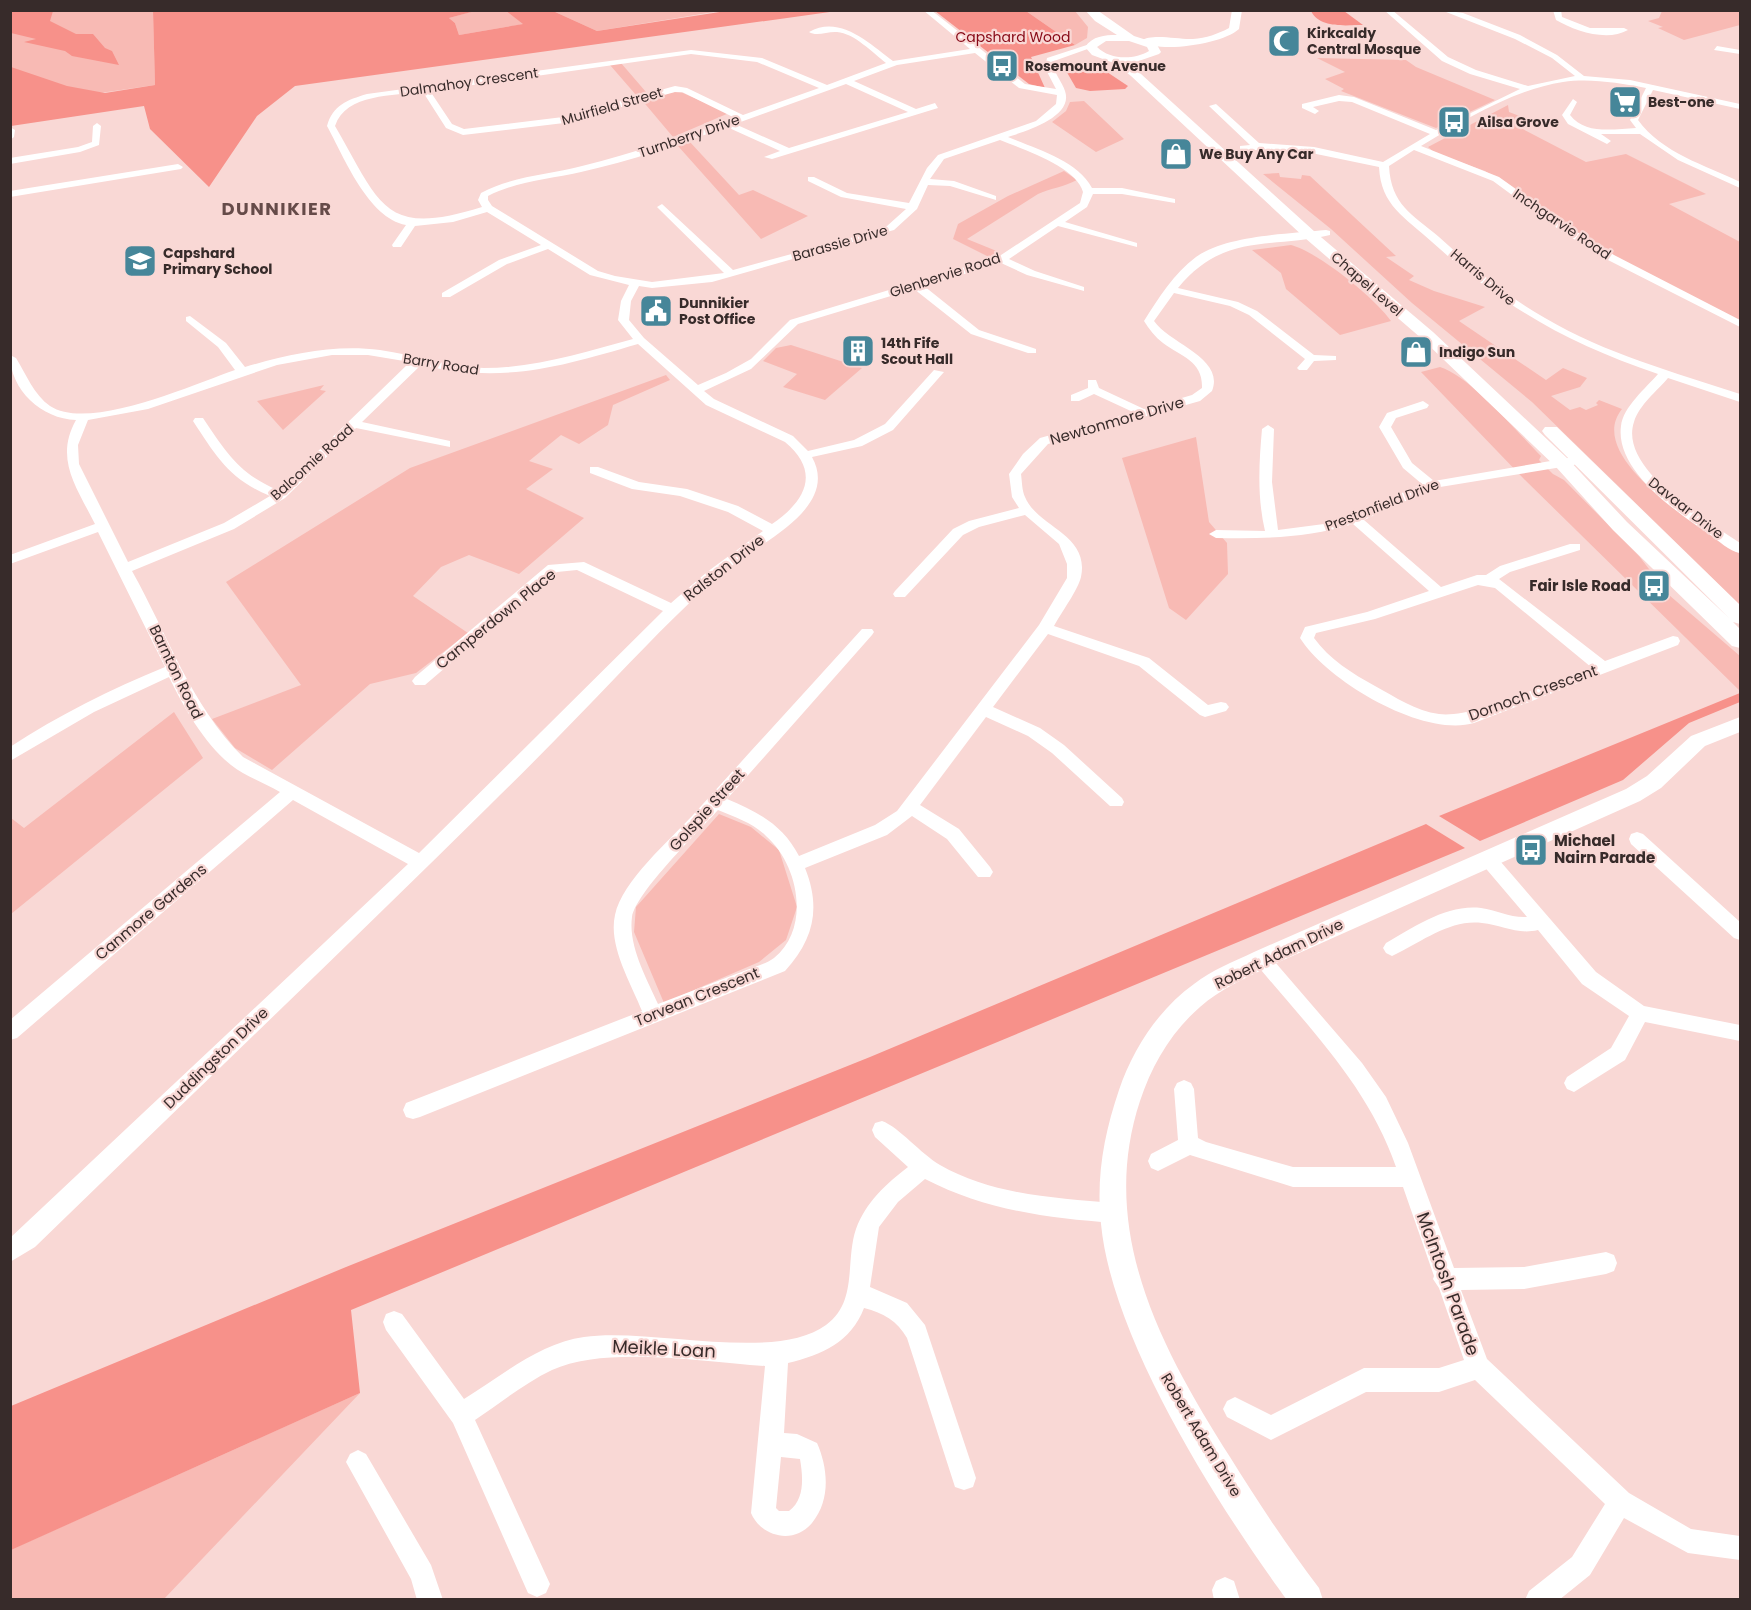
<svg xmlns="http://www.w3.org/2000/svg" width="1751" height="1610" viewBox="0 0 1751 1610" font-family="Poppins,sans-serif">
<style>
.green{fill:#f8bab4}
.forest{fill:#f7918a}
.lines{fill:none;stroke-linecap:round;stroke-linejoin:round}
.minor{fill:#fff;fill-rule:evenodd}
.tertiary{fill:#fff;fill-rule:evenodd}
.secondary{fill:#fff;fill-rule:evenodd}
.labels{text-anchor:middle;stroke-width:4.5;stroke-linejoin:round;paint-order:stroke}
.far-poi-label{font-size:14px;font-weight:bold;fill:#372b2a;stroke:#f9d8d5;text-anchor:start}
.far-park-label{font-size:14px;fill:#870917;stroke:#f9d8d5}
.far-street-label{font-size:14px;fill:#372b2a;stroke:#f9d8d5}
.street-label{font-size:15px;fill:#372b2a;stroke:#f9d8d5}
.poi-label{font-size:15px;font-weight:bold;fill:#372b2a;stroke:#f9d8d5;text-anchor:end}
.far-district-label{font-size:18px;font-weight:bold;letter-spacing:1.5px;fill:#664b49;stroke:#f9d8d5}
.near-street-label{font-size:18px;fill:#372b2a;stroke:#f9d8d5}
</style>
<rect width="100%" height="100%" fill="#f9d8d5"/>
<path class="green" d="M726,10L597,31L553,11Z
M10,11H153L155,85L11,106Z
M474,11H506L524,24L459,35L455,23L449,18Z
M1026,11H1075L1088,27L1087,38L1075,45Z
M1662,11H1740V25L1684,40L1658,28L1663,27L1648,21L1659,18Z
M1317,58L1406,60L1416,67L1495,100L1436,128L1341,91L1344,89L1325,79L1345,72Z
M621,63L646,92L636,95L610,65Z
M674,92L683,93L729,113L673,137L641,99Z
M1084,101L1124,139L1096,152L1052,122L1066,111L1070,102Z
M1508,105L1509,112L1533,121L1517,126L1586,162L1626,154L1706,194L1669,204L1740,242V321L1608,253L1485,171L1435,153L1428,147Z
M689,141L739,195L753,190L808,216L761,239L678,146Z
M1064,171L1077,180C1064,187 1051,188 1038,194L967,239L999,252L989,257L953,239L958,224L1008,196Z
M1279,173L1280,177L1301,179L1302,175L1310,176L1396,256L1386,257L1414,276L1409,280L1434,291L1485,307L1459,321L1546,380L1563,368L1587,378L1580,387L1551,396L1570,410L1580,407L1586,410L1598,405L1596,403L1599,400L1622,409C1582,459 1707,530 1740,554V605L1532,402L1412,303L1331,229L1263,174Z
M1291,245C1318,252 1375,298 1391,321L1340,335L1286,289L1281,273L1252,250Z
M791,345L862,368L825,400L783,387L797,374L763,361L776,348Z
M1440,367C1470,376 1517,432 1541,456L1539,460L1553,474L1564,480L1639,556L1669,595L1740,656V691L1523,478L1421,372Z
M666,375L670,380L613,405L608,425L579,444L561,435L529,461L553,469L526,489L584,518L519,574L469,555L441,567L413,596L468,633L416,673L370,684L272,770L235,748L212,719L301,685L226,582L410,468Z
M324,385L320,390L326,391L283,430L257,401Z
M1196,437L1209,522L1227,543L1228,574L1186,620L1169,608L1122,458Z
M174,712L203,758L11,914V818L24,828Z
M719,814L751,827L779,850L797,907L786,940L759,962L664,1003L634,932L636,907Z
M360,1393L164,1599H11L10,1550Z"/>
<path class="forest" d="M10,11H53L50,21L76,34H93L105,48L112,51L119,65L72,56L65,51L24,42L36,39L11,33Z
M153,11H475L449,18L455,23L459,35L523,24L506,11H553L597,31L726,11H837L295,86L257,116L209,187L150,129L144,106L11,126V67L67,86L105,93L155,85Z
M935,11H1026L1075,45L1031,57L1045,88L1029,84Z
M1311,11H1344L1363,25C1346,25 1320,29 1311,11Z
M1088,65L1107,72L1128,86L1125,89L1090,91L1076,88L1065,69Z
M1740,693V702L1689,723L1623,780L1480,841L1439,816Z
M1426,824L1465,848L351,1310L360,1393L11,1550V1406L346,1267L870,1057Z"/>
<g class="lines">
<path class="minor" d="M923,10H931L1025,84L1056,89L1045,68L1047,58L1096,42V46L1054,61C1053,74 1062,81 1065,91C1074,117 1026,131 1008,137C1036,149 1077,160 1092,188H1122L1175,199V203L1122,194H1093L1087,207L1065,222L1137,243V247L1058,226L1009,259L1035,271L1084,287V291L1027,275L1001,263L924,286L979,330L1036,349V353H1028L971,334L914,289L798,324L751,369L704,391L714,399L793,436L808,451L854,440L885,424L934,370L944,372L893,430L862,446L812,457C839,506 766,540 734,564C691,598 654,638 616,677C574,721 532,764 489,806C339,954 186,1100 35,1247L10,1262V1238L408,864L293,800L17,1038L10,1040V1020L280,792C264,783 245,776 231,765C204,743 184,708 169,677L94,712L10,761V747C59,715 111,689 165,667L98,532L10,564V555L95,524C77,488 54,459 76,420C42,419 10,390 10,355L16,358C26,374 34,395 50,406C89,432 194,384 235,370L218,347L186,321V317L190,316L226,343L245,367C289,354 334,344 380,350C415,355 449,367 484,368C536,368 584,352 633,339L618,320L621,301L629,285L590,275L548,249L507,264L450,297H442V293L499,260L541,245L487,212L453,222L415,226L401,247H393L392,245L406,225C368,218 344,157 327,126C333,105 347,100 367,94L691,50L762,58L827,85L886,63C873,53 854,33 837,32C828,31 817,37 809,32C840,14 870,44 893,61L970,49ZM975,53L1019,88L1057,95L1056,104L1036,121L938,155L927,168L909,203L847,193L814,177H808V181L841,197L906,209L887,226L872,232L733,270L662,204L657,207L659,209L724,273L652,282L615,276L598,271L492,206L488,200V196C517,181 550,179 581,172C631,161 679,144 727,127L780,151L764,157L772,159L938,108L935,103L916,109L854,81L897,65ZM691,54L757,62L819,88L743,115L687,88L675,86L563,117L464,129L452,124L430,91ZM846,84L908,112L789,148L735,124ZM423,92L446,128L463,135L564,123L675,92H682L735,118C685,136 634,153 582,166C548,175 512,176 481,193L478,200L482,207C383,238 381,205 335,126C346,93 394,96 423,92ZM1000,140C1022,149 1077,167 1083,192L1080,203L998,257L790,320L751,359L726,373L698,385L644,338L629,320L631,301L639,286L652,288L712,282L894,230L917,209L928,185L950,186L996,200V196L954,181L930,179L944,159ZM638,344L706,405L785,442C821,472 806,501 772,524L738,506L687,489L639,482L598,467H590V473L632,489L680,496L728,512L763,531L707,572L671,603L584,562L548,565L415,677L412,681L415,685H425L557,572L577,570L663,611L419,853L243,757C190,704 168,635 132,571L234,529L285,498L356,428L450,447V441L362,422L421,365C504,384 559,367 638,344ZM332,355H368L410,362L278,490C239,474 226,452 203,418H195L193,421C216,456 229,479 270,496L224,523L128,562L79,464L78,445L88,420L148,409L277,365Z
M1384,10H1392L1448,57L1476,70L1528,86L1575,76L1552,58L1515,39L1441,10L1463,13L1520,35L1557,55L1584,76L1630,80L1740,104V109L1653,90L1638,120C1662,153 1705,165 1740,182V188L1678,160L1640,134H1601L1611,141L1607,144L1568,124L1562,115L1573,99L1577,102L1570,115C1585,135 1614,129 1636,128L1630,120L1646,88C1619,83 1590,78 1563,82C1512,90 1463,121 1421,146L1499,177L1569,227L1614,255L1740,320V327L1606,259L1561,231L1493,181L1414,150L1389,166C1391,205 1412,214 1439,237C1472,267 1506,296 1545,318C1606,354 1674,372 1740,394V402L1668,378C1657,391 1639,405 1634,422C1618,469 1708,521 1740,543V553C1729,551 1719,541 1709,534C1677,512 1615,471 1621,426C1623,407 1646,388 1658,374C1566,343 1504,307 1432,242C1405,217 1381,206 1379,167L1297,150H1240V146L1250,145L1209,106L1216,104L1259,143L1314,147L1383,162L1430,134L1352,102L1339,101L1313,107L1319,111L1315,114L1302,108V104L1339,95L1354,97L1436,130L1520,89L1470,74L1442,61Z
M1553,10H1561L1562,17L1590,28H1624L1628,30C1607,42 1575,31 1556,20Z
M1717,46L1740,50V54L1714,50Z
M97,123L101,126L99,145L80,152L10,164V158L78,147L92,142L93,126Z
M10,127L15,130L14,137L10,140Z
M178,164L183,167L181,169L10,197V191Z
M1326,230L1330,231V235C1268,249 1223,233 1178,288L1238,302L1257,311L1314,355L1336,356V360L1314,361L1307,370H1299L1297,368L1305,359L1249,315L1230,306L1174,293L1154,321C1170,344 1225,358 1212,391L1200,401L1048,444L1021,474C1022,481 1022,491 1025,497C1037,527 1090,534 1081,577C1078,590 1061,613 1054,626L1149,658L1208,705L1221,702L1226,703L1229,707L1226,711L1205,717L1200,715L1139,666L1048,634L993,707L1040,728L1064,745L1122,798L1124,802L1122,806H1110L1052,753L1028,736L986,717L920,805L959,829L990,867L993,872L990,877H978L947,839L912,816L887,835L805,868C821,908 814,939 785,971L420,1117L413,1119L406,1117L403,1110L406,1103L642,1011C631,983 608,946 615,915C622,881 670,840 693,815C749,753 806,691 862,629H872L874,632L872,635L727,799C758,812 783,825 799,856L875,825L897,811L1039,625L1067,578V564L1059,544L1025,515L979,527L963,535L905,597H895L893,594L895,591L953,529L969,521L1019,508L1012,497L1009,474L1023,454L1040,438L1133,412L1094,394L1079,401H1071V395L1088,388V380H1096L1099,388L1144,409L1192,395L1202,388C1203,361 1182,357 1163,343C1155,337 1149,329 1144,321C1158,299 1174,273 1196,257C1227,235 1288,234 1326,230ZM718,810C735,817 753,823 766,836C799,865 811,928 774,958C766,964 753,967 744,971C715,982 687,993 658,1004C647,979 628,946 632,917C636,892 699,831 718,810Z
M1423,401L1429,405L1427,408L1396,418L1391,427L1412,463L1434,481L1574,457L1580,461L1574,465L1434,488L1364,520L1441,587L1477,575H1486L1500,566L1570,544H1580V550L1510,572L1499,579L1605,661L1673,636L1678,637L1680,641L1678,645L1474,723C1423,738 1327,681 1300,638L1305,627L1367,612L1429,591L1353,524C1307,538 1263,539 1216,538L1209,534L1216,530L1265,531C1257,497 1259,463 1262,429L1268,425L1274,429L1272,482L1278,530L1324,524L1350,516L1422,484L1403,468L1379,427L1387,413ZM1478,585L1495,588L1591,667C1555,680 1474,719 1439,714C1416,711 1395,697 1375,686C1353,674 1329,659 1314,638L1316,633L1375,619Z
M1637,832L1643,834L1740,922V940L1734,938L1631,844L1629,839L1631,834Z
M1488,852L1494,854L1596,972L1644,1006L1740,1025V1041L1645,1022L1625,1060L1574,1092L1567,1089L1564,1083L1567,1077L1611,1048L1629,1016L1582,984L1538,930C1517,935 1502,925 1482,923C1452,919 1424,940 1398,953L1392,956L1386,953L1383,948L1386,943C1414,927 1447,904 1481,908C1497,910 1510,918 1527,917L1482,864L1479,859L1482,854Z
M1262,951L1268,954L1362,1063L1386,1097L1408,1143L1454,1268L1524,1267L1606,1252L1614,1255L1617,1263L1614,1271L1606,1274L1524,1289L1461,1290L1487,1359L1629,1493L1691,1529L1740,1536V1560L1688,1553L1624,1518L1590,1575L1559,1600H1525L1529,1591L1572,1557L1605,1504L1475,1380L1439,1392H1366L1271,1440L1227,1417L1223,1409L1227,1401L1235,1397L1271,1415L1364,1368H1439L1464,1360L1439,1288L1433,1279L1434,1276L1403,1187H1293L1190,1155L1158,1171L1151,1168L1148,1161L1151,1154L1178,1140L1174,1089L1177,1083L1184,1080L1191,1083L1194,1089L1198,1138L1206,1142L1293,1167H1396C1368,1086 1310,1029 1256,964L1253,959L1256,954Z
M882,1121C899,1127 921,1154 940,1165C992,1195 1056,1198 1114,1203L1121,1206L1125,1213L1121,1220L1114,1223C1047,1218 985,1210 925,1179L898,1202L879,1227L870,1287L907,1303L925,1325L976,1478L973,1487L964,1490L955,1487L907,1338C897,1321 884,1313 864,1308C851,1342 822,1355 788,1363L784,1433L797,1434L817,1443C828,1468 831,1500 812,1523C794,1545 761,1537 751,1513L765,1366C705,1362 605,1345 552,1370C525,1383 500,1403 475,1420L550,1584L546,1593L537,1597L528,1593L453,1423L386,1330L383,1322L386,1314L394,1311L402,1314L464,1399C501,1376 540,1343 584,1337C650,1327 774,1363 826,1325C858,1302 845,1261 856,1229C866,1202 886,1184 908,1167L875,1137L872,1130L875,1123ZM781,1457L800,1459C803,1477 805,1499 789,1511H779L776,1508Z
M358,1450L366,1454L431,1565L443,1600H417L411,1579L346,1462L350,1454Z
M1225,1577L1234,1581L1240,1600H1214L1212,1590L1216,1581Z"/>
<path class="tertiary" d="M1232,10H1242L1239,29C1223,44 1159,54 1141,41C1152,33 1179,40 1193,39C1206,38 1218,34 1229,28Z
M1740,717V732L1705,746L1661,788L1640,801L1270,966C1246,978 1220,989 1200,1007C1171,1032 1152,1065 1140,1101C1097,1231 1162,1350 1230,1457C1258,1502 1287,1546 1319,1588L1323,1600H1287C1218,1506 1112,1340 1101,1224C1096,1177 1104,1134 1119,1090C1133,1049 1158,1010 1194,984C1212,970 1233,962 1254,952L1626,789L1647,776L1691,736Z"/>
<path class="secondary" d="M1085,10H1097L1134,36L1156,43L1161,52L1159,54L1130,64L1315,232L1433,332L1568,459L1627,522L1730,619L1545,435L1542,431L1545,427H1557L1740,605V624L1733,622L1740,629V648L1732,646L1613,530L1556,467L1421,338L1305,238L1131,76L1114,63L1092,55L1085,47C1093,36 1104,35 1117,35L1095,21ZM1106,41H1129L1147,47L1149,51C1134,60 1110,60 1097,47Z"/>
</g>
<defs>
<g id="mosque-square" transform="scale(1.725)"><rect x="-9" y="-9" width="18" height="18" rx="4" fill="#468699" stroke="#f9d8d5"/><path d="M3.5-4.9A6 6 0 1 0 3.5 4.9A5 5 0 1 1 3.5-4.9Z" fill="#fff"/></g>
<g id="bus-square" transform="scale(1.725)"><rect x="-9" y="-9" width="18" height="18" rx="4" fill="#468699" stroke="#f9d8d5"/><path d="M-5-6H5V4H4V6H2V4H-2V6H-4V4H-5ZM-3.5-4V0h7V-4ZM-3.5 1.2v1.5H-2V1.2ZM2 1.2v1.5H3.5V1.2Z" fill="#fff"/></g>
<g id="supermarket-square" transform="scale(1.725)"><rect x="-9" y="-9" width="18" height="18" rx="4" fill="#468699" stroke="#f9d8d5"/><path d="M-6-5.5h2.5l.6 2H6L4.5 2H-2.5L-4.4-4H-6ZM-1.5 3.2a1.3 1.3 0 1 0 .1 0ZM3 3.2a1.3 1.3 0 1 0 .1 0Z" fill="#fff"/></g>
<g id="shop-square" transform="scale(1.725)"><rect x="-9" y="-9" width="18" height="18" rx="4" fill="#468699" stroke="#f9d8d5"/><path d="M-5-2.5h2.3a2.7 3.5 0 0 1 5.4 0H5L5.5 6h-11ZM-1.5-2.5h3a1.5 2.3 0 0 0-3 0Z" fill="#fff"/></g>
<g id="school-square" transform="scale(1.725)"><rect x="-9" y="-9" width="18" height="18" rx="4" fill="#468699" stroke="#f9d8d5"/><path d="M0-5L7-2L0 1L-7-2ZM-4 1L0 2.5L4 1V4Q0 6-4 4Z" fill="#fff"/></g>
<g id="civic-square" transform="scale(1.725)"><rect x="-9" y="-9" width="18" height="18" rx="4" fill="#468699" stroke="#f9d8d5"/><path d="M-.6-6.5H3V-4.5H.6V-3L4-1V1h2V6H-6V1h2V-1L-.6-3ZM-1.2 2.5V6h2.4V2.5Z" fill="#fff"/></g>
<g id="building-square" transform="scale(1.725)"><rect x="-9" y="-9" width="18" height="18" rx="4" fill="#468699" stroke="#f9d8d5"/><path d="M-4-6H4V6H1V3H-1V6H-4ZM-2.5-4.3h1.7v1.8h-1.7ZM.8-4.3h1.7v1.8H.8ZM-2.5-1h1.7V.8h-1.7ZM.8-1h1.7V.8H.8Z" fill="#fff"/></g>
</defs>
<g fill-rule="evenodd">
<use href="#mosque-square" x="1284" y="41"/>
<use href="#bus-square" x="1002" y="66"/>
<use href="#supermarket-square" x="1625" y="102"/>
<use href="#bus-square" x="1454" y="122"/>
<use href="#shop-square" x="1176" y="154"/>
<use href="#school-square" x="140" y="261"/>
<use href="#civic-square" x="656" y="311"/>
<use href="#building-square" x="858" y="351"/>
<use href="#shop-square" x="1416" y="352"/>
<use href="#bus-square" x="1654" y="586"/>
<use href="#bus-square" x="1531" y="850"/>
</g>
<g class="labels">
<g class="far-poi-label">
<text x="1307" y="38">Kirkcaldy<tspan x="1307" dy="16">Central Mosque</tspan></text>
<text x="1025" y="71">Rosemount Avenue</text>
<text x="1648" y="107">Best-one</text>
<text x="1477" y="127">Ailsa Grove</text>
<text x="1199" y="159">We Buy Any Car</text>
<text x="163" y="258">Capshard<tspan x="163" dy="16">Primary School</tspan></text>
<text x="679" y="308">Dunnikier<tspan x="679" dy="16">Post Office</tspan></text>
<text x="881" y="348">14th Fife<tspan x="881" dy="16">Scout Hall</tspan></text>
<text x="1439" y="357">Indigo Sun</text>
</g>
<g class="far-park-label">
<text x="1013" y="42">Capshard Wood</text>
</g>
<g class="far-street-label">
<text transform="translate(469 82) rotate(-8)" y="5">Dalmahoy Crescent</text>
<text transform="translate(612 106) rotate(-16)" y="5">Muirfield Street</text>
<text transform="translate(689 136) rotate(-19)" y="5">Turnberry Drive</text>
<text transform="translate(1562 224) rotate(34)" y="5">Inchgarvie Road</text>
<text transform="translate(840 243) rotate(-16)" y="5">Barassie Drive</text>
<text transform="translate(945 275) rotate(-18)" y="5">Glenbervie Road</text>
<text transform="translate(1483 277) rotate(40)" y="5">Harris Drive</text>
<text transform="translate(1367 284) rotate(41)" y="5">Chapel Level</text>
<text transform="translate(441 364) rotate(9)" y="5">Barry Road</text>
<text transform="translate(312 462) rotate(-42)" y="5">Balcomie Road</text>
<text transform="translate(1382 505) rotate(-21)" y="5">Prestonfield Drive</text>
<text transform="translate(1686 508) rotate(38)" y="5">Davaar Drive</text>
</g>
<g class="street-label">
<text transform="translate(1117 421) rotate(-16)" y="5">Newtonmore Drive</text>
<text transform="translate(724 568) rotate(-38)" y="5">Ralston Drive</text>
<text transform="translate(496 619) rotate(-39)" y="5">Camperdown Place</text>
<text transform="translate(176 672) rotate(64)" y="5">Barnton Road</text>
<text transform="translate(1533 693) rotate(-20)" y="5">Dornoch Crescent</text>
<text transform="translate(707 810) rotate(-48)" y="5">Golspie Street</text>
<text transform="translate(151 912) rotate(-40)" y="5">Canmore Gardens</text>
<text transform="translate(1279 954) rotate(-26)" y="5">Robert Adam Drive</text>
<text transform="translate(697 997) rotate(-22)" y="5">Torvean Crescent</text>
<text transform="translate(216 1058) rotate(-44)" y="5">Duddingston Drive</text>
<text transform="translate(1201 1435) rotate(59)" y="5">Robert Adam Drive</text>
</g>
<g class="poi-label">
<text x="1631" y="591">Fair Isle Road</text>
<text x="1554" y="846" text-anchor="start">Michael<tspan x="1554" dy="17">Nairn Parade</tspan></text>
</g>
<g class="far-district-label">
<text x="277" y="215">DUNNIKIER</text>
</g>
<g class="near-street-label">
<text transform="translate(1448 1284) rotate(70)" y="6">McIntosh Parade</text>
<text transform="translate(664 1349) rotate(3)" y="6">Meikle Loan</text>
</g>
</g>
<rect width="1751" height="1610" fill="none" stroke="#372b2a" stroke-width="24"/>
</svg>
